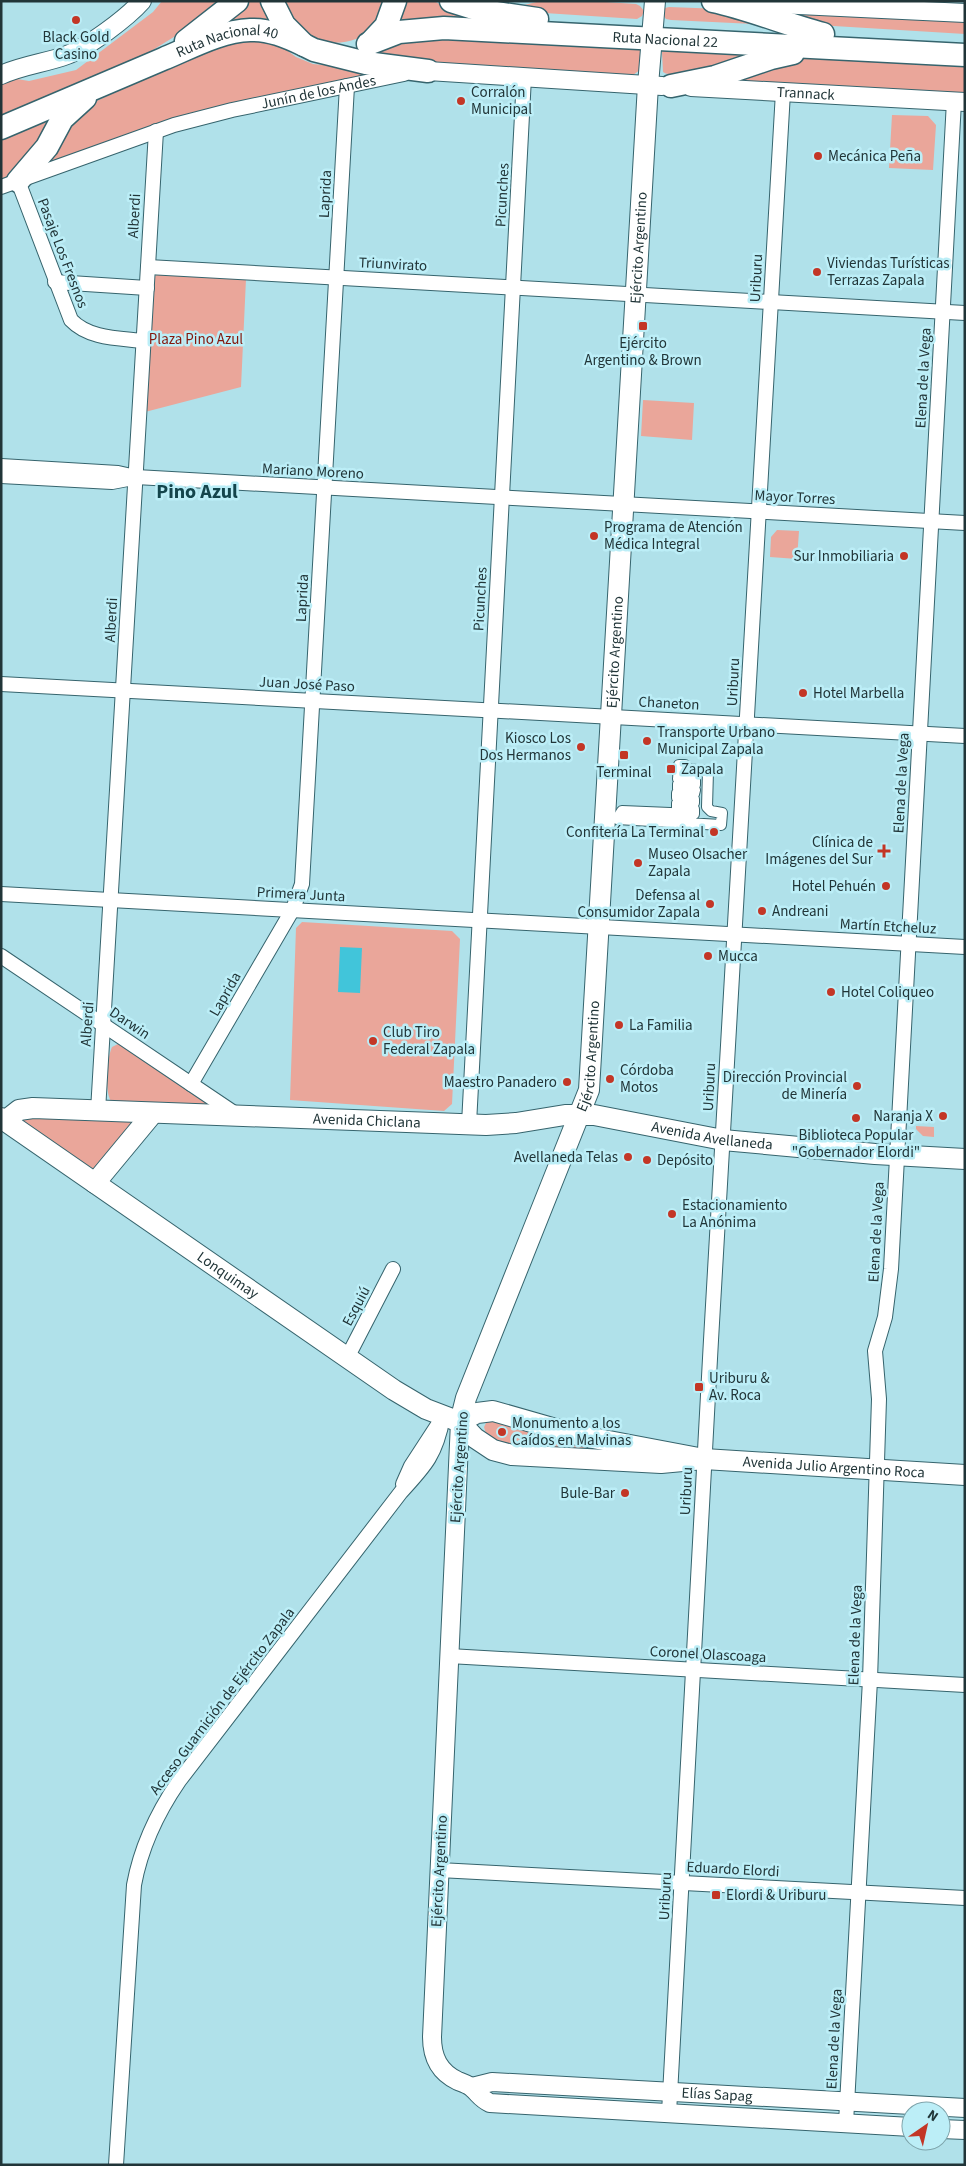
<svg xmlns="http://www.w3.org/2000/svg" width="966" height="2166" viewBox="0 0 966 2166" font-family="'Source Sans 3',sans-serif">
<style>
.green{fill:#eaa69a}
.water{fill:#41c5da}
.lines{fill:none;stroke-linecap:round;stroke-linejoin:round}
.pedestrian-casing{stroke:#36646d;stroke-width:12}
.minor-casing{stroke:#36646d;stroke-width:16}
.tertiary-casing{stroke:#36646d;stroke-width:20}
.secondary-casing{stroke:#36646d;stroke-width:22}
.primary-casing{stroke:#36646d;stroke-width:25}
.pedestrian{stroke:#fff;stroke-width:10}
.minor{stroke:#fff;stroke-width:14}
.tertiary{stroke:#fff;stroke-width:18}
.secondary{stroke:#fff;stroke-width:20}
.primary{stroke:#fff;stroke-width:22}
.poi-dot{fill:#c33626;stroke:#bceef7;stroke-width:2}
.labels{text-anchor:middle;stroke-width:5;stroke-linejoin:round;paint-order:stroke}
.poi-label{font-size:15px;fill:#213538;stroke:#bceef7;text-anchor:start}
.street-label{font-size:15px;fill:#213538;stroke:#bceef7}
.park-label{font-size:15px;fill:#83160b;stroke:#bceef7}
.district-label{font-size:20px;font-weight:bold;fill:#14454c;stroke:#bceef7}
</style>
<rect width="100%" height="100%" fill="#b0e1ea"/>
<path class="green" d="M162,1H227L211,14L127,66L1,117V82L11,78L29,81L76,70L153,12Z
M245,1H264L274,25L231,27L226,19Z
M281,1H386C383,9 380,19 374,26C357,47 320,48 300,31C292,25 286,10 281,1Z
M403,1H434L445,7L487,22L399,24Z
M541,1H591L636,4L640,6L644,11L642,16L637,19L529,12L507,9Z
M669,7L722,9L776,25L671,20L666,19L663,15L665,8Z
M761,9L965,20V34L801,24Z
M418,36L640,48V70L633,75L421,65L368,56Z
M249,37L281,46L296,57L313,64L383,71L202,110L125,135L35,170L86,106L204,50Z
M664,49L767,53C748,58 678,83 663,72L662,52Z
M801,57L965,65V95L723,81Z
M892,115L928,116L936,125L933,170L889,168Z
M56,118L16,175L1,180V140Z
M157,274L246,279L241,387L145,412L154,278Z
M643,400L694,403L692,440L641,436Z
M777,530L799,531L797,559L770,557L771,537Z
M302,922L452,931L460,939L452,1104L444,1111L290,1100L296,928Z
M118,1044H122L207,1100L210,1105L112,1102C104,1095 107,1057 112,1047Z
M25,1117L136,1120L95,1169L92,1170L23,1122Z
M916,1126L934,1127V1137L923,1136L916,1129Z
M489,1417L649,1452L515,1450L487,1437L484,1427Z"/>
<path class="water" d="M340,947L362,948L360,993L338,992Z"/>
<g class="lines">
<g class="pedestrian-casing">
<path id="pedestrian" d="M679,765H685V769L708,771L707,807L711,811L722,813L721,825L617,819L622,811L694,814V809L677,808V803H694V799L677,798V793L694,794L695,790L678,789V784L695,785V780L678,779Z"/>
</g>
<g class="minor-casing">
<g id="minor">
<path d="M18,181L71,320C89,339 119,338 144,341"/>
<path id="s1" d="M1,187L174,125L232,110L404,74"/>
<path d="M148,267L965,313"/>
<path d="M55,282L147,288"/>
<path d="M1,466L118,473L136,477L965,523"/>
<path d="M1,476L112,482L133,478"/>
<path d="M1,684L965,736"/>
<path d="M1,894L965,947"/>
<path d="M1,956L237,1115"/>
<path d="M191,1084L293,909L302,884L347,86"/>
<path d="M98,1111L156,131"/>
<path d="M469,1124L524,77"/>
<path d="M347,1358L393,1269"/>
<path d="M403,1484L411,1466L439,1423"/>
<path d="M449,1656L965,1685"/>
<path d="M439,1870L965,1898"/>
<path d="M669,2113L711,1340L783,92"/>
<path d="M846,2123L870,1680L879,1399L875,1351L885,1317L891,1269L954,101"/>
<path d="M116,2165L134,1885C141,1847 157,1813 179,1781L401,1492C426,1465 436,1454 443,1417"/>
</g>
</g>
<g class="tertiary-casing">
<g id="tertiary">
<path d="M738,2L965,13"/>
<path d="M428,71L662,86"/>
<path d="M1,75C23,65 46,63 67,55C88,47 127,18 142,1"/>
<path id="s2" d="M691,87L965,102"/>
<path d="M460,1422L432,2037C432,2057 439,2072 458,2081C463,2083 469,2085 472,2088C479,2094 481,2099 490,2103L911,2127"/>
<path id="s3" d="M472,2087L492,2082L965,2108"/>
<path d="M941,2129L965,2130"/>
</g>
</g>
<g class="secondary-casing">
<g id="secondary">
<path id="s4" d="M1,1118L394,1390L426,1409L460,1422L475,1438L493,1450L512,1455L661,1463L704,1459"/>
<path id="s5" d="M5,1121L19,1110L33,1108L486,1125L516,1123L565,1115H594L723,1140L875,1154L965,1159"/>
<path d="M95,1183L153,1113"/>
<path id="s6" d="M460,1422L466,1398L589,1090L648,85L655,1"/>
<path id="s7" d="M460,1422L477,1413L493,1411L577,1435L704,1459L965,1475"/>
</g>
</g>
<g class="primary-casing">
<g id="primary">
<path d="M272,1L284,25L304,45L314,50L366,63L428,71"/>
<path d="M451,1L483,11L537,19"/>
<path d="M713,1C750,9 785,24 823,34"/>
<path d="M186,41L237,1"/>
<path d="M371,42L386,26L395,1"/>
<path id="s8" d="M368,44L399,32L444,28L965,55"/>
<path d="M671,86L715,77L771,58L793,53"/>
<path id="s9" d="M1,128C55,105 109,82 163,59C190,48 220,31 250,30C269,29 287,37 304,45"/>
<path d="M18,181L47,147L62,119L85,98"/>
</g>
</g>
<use href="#pedestrian" class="pedestrian"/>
<use href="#minor" class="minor"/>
<use href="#tertiary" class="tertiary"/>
<use href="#secondary" class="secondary"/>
<use href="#primary" class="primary"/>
</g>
<g class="poi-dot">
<circle cx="76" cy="20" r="5"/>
<circle cx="461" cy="101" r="5"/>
<circle cx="818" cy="156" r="5"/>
<circle cx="817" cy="272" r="5"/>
<rect x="638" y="321" width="10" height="10" rx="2.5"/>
<circle cx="594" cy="536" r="5"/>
<circle cx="904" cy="556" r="5"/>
<circle cx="803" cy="693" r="5"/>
<circle cx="647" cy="741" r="5"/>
<circle cx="581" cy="747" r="5"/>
<rect x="619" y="750" width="10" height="10" rx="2.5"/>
<rect x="666" y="764" width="10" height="10" rx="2.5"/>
<circle cx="714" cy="832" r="5"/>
<path d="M881.5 843.5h5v5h5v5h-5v5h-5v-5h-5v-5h5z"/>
<circle cx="638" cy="863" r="5"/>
<circle cx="886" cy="886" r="5"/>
<circle cx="710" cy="904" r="5"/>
<circle cx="762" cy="911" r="5"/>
<circle cx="708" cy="956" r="5"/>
<circle cx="831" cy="992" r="5"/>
<circle cx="619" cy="1025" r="5"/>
<circle cx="373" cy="1041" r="5"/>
<circle cx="610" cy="1079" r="5"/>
<circle cx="567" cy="1082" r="5"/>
<circle cx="857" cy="1086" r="5"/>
<circle cx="943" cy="1116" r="5"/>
<circle cx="856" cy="1118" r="5"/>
<circle cx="628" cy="1157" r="5"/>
<circle cx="647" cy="1160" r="5"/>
<circle cx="672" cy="1214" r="5"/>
<rect x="694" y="1382" width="10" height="10" rx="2.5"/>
<circle cx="502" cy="1432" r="5"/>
<circle cx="625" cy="1493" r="5"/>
<rect x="711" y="1890" width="10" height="10" rx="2.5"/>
</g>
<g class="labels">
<g class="poi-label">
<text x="76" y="42" text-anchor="middle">Black Gold<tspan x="76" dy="17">Casino</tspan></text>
<text x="471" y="97">Corralón<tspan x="471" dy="17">Municipal</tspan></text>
<text x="828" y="161">Mecánica Peña</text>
<text x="827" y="268">Viviendas Turísticas<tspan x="827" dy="17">Terrazas Zapala</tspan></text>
<text x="643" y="348" text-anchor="middle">Ejército<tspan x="643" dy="17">Argentino &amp; Brown</tspan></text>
<text x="604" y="532">Programa de Atención<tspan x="604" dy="17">Médica Integral</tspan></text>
<text x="894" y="561" text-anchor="end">Sur Inmobiliaria</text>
<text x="813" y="698">Hotel Marbella</text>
<text x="657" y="737">Transporte Urbano<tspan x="657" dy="17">Municipal Zapala</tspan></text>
<text x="571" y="743" text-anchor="end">Kiosco Los<tspan x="571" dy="17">Dos Hermanos</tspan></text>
<text x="681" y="774">Zapala</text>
<text x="624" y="777" text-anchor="middle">Terminal</text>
<text x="704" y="837" text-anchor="end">Confitería La Terminal</text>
<text x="873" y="847" text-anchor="end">Clínica de<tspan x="873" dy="17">Imágenes del Sur</tspan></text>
<text x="648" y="859">Museo Olsacher<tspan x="648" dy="17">Zapala</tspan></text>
<text x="876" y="891" text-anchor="end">Hotel Pehuén</text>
<text x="700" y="900" text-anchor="end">Defensa al<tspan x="700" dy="17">Consumidor Zapala</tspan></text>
<text x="772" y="916">Andreani</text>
<text x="718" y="961">Mucca</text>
<text x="841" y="997">Hotel Coliqueo</text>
<text x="629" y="1030">La Familia</text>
<text x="383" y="1037">Club Tiro<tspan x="383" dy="17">Federal Zapala</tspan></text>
<text x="620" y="1075">Córdoba<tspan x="620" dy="17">Motos</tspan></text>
<text x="847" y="1082" text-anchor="end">Dirección Provincial<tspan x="847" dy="17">de Minería</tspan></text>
<text x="557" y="1087" text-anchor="end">Maestro Panadero</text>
<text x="933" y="1121" text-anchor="end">Naranja X</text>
<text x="856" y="1140" text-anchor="middle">Biblioteca Popular<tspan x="856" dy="17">"Gobernador Elordi"</tspan></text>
<text x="618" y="1162" text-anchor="end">Avellaneda Telas</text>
<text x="657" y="1165">Depósito</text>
<text x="682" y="1210">Estacionamiento<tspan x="682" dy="17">La Anónima</tspan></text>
<text x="709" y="1383">Uriburu &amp;<tspan x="709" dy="17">Av. Roca</tspan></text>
<text x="512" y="1428">Monumento a los<tspan x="512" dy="17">Caídos en Malvinas</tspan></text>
<text x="615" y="1498" text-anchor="end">Bule-Bar</text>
<text x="726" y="1900">Elordi &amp; Uriburu</text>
</g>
<g class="street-label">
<text dy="5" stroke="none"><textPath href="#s8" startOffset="300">Ruta Nacional 22</textPath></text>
<text dy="5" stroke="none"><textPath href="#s9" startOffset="244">Ruta Nacional 40</textPath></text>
<text dy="5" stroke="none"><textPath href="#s1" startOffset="332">Junín de los Andes</textPath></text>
<text dy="5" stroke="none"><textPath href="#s2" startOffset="115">Trannack</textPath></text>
<text transform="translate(325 194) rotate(-87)" y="5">Laprida</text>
<text transform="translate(502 195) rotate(-87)" y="5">Picunches</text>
<text transform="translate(134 216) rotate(-87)" y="5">Alberdi</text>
<text dy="5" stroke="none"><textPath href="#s6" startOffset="1200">Ejército Argentino</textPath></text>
<text transform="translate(63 253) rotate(69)" y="5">Pasaje Los Fresnos</text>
<text transform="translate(393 264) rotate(3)" y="5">Triunvirato</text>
<text transform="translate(756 278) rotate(-87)" y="5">Uriburu</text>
<text transform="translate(923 378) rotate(-87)" y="5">Elena de la Vega</text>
<text transform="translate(313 471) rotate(3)" y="5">Mariano Moreno</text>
<text transform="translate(795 497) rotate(3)" y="5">Mayor Torres</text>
<text transform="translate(302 598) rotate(-87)" y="5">Laprida</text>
<text transform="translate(480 599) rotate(-87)" y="5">Picunches</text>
<text transform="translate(111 620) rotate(-87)" y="5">Alberdi</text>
<text dy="5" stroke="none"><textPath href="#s6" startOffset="795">Ejército Argentino</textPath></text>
<text transform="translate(733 682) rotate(-87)" y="5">Uriburu</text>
<text transform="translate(307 684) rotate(3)" y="5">Juan José Paso</text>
<text transform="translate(669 703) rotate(3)" y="5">Chaneton</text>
<text transform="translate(901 783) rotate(-87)" y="5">Elena de la Vega</text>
<text transform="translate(301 894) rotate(3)" y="5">Primera Junta</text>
<text transform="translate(888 926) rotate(3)" y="5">Martín Etcheluz</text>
<text transform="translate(225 994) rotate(-60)" y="5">Laprida</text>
<text transform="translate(130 1023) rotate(34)" y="5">Darwin</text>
<text transform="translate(87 1024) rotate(-86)" y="5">Alberdi</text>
<text dy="5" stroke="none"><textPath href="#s6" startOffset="390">Ejército Argentino</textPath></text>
<text transform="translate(709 1087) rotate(-87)" y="5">Uriburu</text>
<text dy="5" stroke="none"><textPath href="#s5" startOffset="366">Avenida Chiclana</textPath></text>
<text dy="5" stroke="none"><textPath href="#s5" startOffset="714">Avenida Avellaneda</textPath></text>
<text transform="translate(876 1232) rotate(-87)" y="5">Elena de la Vega</text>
<text dy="5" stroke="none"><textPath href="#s4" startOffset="276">Lonquimay</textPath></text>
<text transform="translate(356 1306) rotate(-62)" y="5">Esquiú</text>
<text transform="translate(459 1467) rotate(-86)" y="5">Ejército Argentino</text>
<text dy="5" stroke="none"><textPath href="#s7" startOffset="382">Avenida Julio Argentino Roca</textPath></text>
<text transform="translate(686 1491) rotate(-87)" y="5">Uriburu</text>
<text transform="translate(855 1635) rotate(-88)" y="5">Elena de la Vega</text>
<text transform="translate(708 1654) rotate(3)" y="5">Coronel Olascoaga</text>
<text transform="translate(222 1701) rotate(-53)" y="5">Acceso Guarnición de Ejército Zapala</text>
<text transform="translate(733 1869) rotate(3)" y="5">Eduardo Elordi</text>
<text transform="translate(439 1871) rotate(-87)" y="5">Ejército Argentino</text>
<text transform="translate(665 1896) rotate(-87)" y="5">Uriburu</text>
<text transform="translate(834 2039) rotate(-87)" y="5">Elena de la Vega</text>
<text dy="5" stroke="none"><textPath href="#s3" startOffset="246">Elías Sapag</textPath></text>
</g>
<g class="park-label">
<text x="196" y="344">Plaza Pino Azul</text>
</g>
<g class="district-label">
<text x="197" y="498">Pino Azul</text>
</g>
</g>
<rect width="966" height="2166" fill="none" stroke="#213538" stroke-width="5"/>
<g transform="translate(926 2126) rotate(34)"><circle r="24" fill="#bceef7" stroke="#7ea4ab"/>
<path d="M0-4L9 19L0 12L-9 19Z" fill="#c33626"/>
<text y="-8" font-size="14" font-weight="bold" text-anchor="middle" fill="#213538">N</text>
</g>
</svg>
